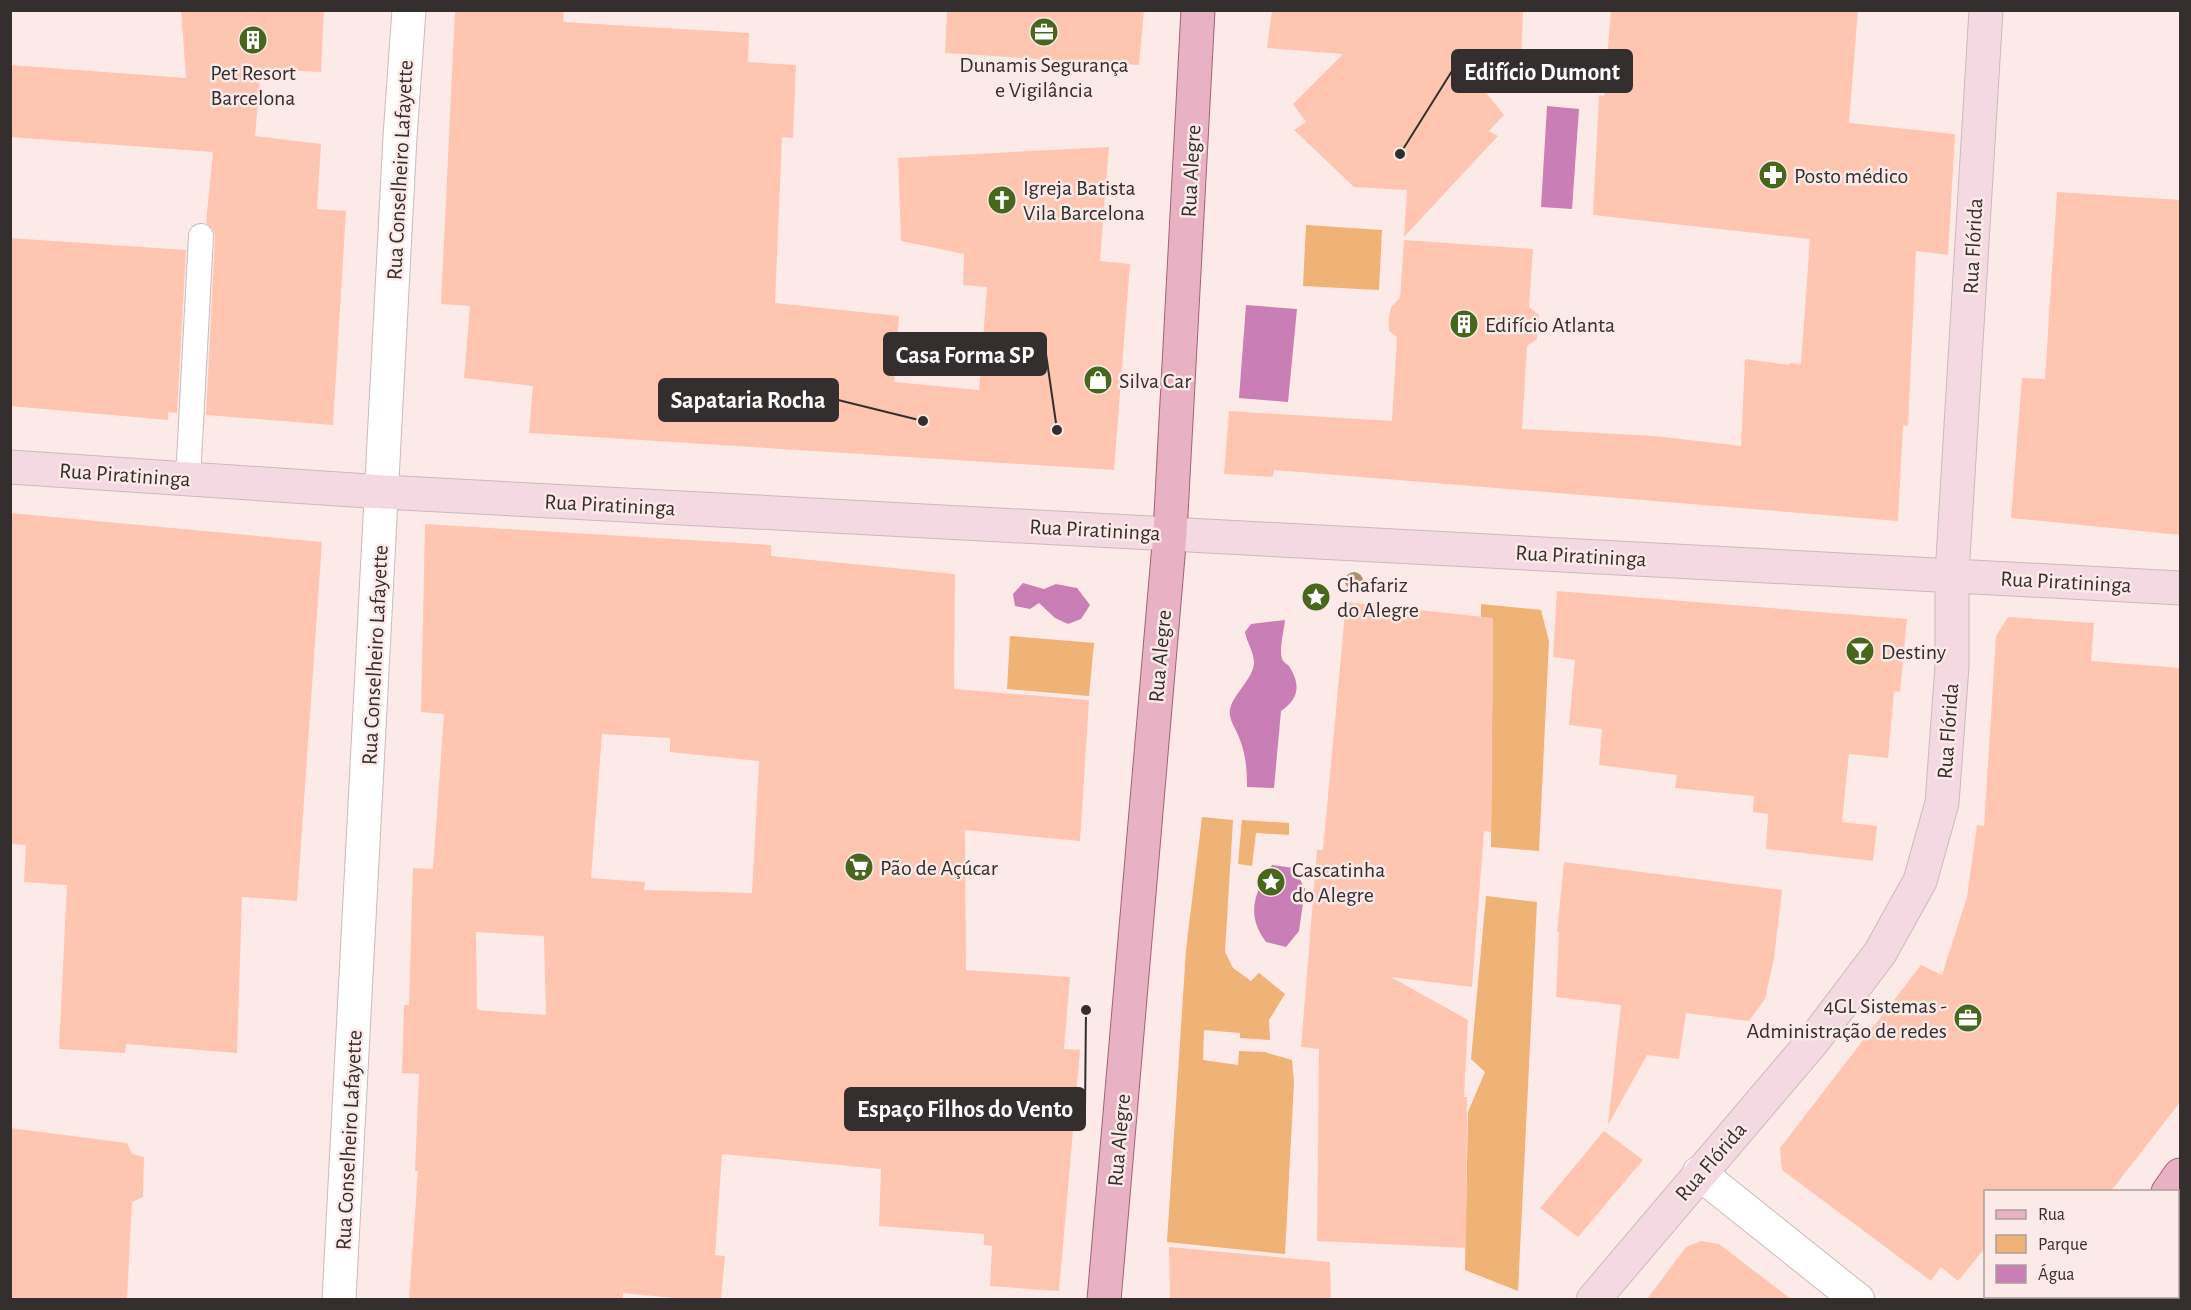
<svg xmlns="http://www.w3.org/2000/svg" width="2191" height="1310" viewBox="0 0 2191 1310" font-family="'Alegreya Sans',sans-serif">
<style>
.green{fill:#efb277}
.water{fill:#ca7eb6}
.building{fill:#fec6b0;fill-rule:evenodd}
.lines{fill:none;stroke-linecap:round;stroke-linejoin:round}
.lane-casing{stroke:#cabab9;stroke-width:26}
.street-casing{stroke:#cabab9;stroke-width:35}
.secondary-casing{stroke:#cabab9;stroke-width:35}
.primary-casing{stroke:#a06276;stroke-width:35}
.path{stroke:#a39695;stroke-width:4;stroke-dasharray:3 4.5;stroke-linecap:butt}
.lane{stroke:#fff;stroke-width:24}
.street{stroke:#fff;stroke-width:33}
.secondary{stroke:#f4d8e2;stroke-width:33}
.primary{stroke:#e9b2c4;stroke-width:33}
.tree{fill:#ae8e6f}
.labels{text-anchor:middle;stroke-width:5;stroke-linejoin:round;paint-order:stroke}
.poi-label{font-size:22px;fill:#352e2e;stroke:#fceae9;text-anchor:start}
.street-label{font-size:22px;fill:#352e2e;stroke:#fceae9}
.leader{fill:none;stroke:#352e2e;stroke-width:2}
.callout-dot{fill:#352e2e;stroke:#fceae9;stroke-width:2}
.callout{fill:#352e2e;stroke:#352e2e;stroke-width:2}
.callout-label{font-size:24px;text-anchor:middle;font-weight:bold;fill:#fff}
</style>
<rect width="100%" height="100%" fill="#fceae9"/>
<path class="green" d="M1306,225L1382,230L1379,290L1303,286Z
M1481,604L1541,610L1549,641L1539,851L1491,847L1493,619L1481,617Z
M1010,636L1094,643L1089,696L1007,689Z
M1202,817L1233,820L1225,952L1233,968L1251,981L1259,973L1285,994L1269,1020L1270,1040L1240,1038V1033L1204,1030L1203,1060L1238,1065L1239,1051L1264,1052L1292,1060L1294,1082L1285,1254L1167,1242L1186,950Z
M1242,820L1289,823V835L1256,833L1252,866L1238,864Z
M1486,896L1537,902L1518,1291L1465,1270L1468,1112L1485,1072L1471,1059Z
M2180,1208V1299H2109L2112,1296H2178V1211Z"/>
<path class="water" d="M1547,106L1579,109L1572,209L1541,207Z
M1246,305L1297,309L1288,402L1239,398Z
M1023,583L1044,589L1056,584L1077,588L1090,605L1081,619L1068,624L1055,618L1039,603L1030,609L1015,606L1013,594Z
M1285,620C1284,630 1279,650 1282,659C1283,662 1287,664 1289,666C1301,685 1299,699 1281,711L1274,788L1247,787C1247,771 1246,755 1240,740C1237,730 1228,720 1230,709C1234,693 1253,679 1254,663C1254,652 1247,643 1245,632L1251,624Z
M1272,865L1294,868L1305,889L1299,931L1286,947L1266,942C1245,914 1255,892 1272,865Z"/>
<path class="building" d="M181,10H324L321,72L261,69L255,136L321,144L317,209L346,211L333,425L206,415L215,237L213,229L206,223L213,152L10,137V65L186,78Z
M455,10H564L563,22L749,33L748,62L796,65L793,138L782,137L775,303L899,316L894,382L979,390L987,287L963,285L964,254L901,241L898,158L1109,147L1100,261L1130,264L1114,470L529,433L533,386L464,378L470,306L441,304Z
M947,10H1144L1139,65L945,53Z
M1272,10H1523L1521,69L1463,64L1504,115L1489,131L1498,136L1404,237L1407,190L1354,187L1294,130L1306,122L1293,104L1343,54L1267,48Z
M1611,10H1858L1849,123L1955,134L1948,255L1916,251L1908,426L1903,425L1898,521L1337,475L1274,470L1273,477L1224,474L1229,411L1392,421L1397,337L1389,331V318L1391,307L1400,298L1404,240L1533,249L1529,307L1539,315L1537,339L1527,346L1522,429L1654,436L1741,446L1745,359L1790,365V363L1801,364L1810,239L1593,215L1599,95L1604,96Z
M2057,192L2181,200V535L2011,518L2022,378L2045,379Z
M10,238L186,250L177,413L168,412V420L10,406Z
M10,513L322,542L297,901L242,897L237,1053L126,1044L125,1053L59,1049L67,885L24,882L26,845L10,844Z
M425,524L771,545V556L955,574L954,689L1089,700L1080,841L965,830L966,970L1070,977L1064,1049L1080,1050L1059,1291L990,1286L992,1246L984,1245V1234L879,1226L881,1169L722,1154L715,1255L725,1256L721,1299H684L623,1293V1299H409L418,1171H415L419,1074L402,1073L404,1005H409L413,868L433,869L444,714L421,712ZM602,734L670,738V752L759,761L752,893L644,890L645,882L591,878ZM476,932L544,936L546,1015L477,1010Z
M1557,591L1907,619L1900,692L1894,691L1888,758L1849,754L1842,822L1877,826L1873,861L1766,849L1768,814L1753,812L1754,796L1675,788L1677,775L1599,765L1602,729L1569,725L1575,660L1553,657Z
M1346,602L1493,618L1491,832L1484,831L1472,987L1391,977L1468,1020L1464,1097H1467L1466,1248L1317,1241L1319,1049L1301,1047L1317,850H1323Z
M2008,617L2094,623L2091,661L2181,668V1101L2111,1191H1986V1247L1958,1281L1941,1267L1931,1281L1782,1170L1780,1148L1921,965L1942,975L1967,897L1977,825L1984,826L1996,636Z
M1564,862L1782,890L1774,958L1765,999L1749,1021L1686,1013L1679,1059L1647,1055L1608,1125L1621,1005L1556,997L1559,932H1557Z
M10,1128L127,1143L132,1154L144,1157L143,1197L132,1202L127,1299H10Z
M1604,1131L1643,1160L1578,1237L1540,1208Z
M1701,1241L1719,1244L1791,1299H1647L1686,1247Z
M1169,1247L1330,1262L1331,1299H1170Z"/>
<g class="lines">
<g class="lane-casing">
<path id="lane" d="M188,479L201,236"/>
</g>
<g class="street-casing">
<path id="street" d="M1699,1173L1858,1300
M339,1300L400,137L409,10"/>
</g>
<g class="secondary-casing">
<path id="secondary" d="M10,467L383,492L2180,588
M1593,1300L1814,1040L1880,953L1920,881L1942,803L1952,666V575L1986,10"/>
</g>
<g class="primary-casing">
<path id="primary" d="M2168,1192L2180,1175
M1104,1300L1170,533L1198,10
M2084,1300L2086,1296"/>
</g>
<path class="path" d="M2178,1248L2180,1244
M2138,1300V1296
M2180,1300V1299"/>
<use href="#lane" class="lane"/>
<use href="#street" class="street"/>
<use href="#secondary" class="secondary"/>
<use href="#primary" class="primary"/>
</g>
<circle class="tree" cx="1354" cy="581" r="9"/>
<defs>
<g id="office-disc" transform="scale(1.5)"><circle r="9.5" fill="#47671d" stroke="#fceae9"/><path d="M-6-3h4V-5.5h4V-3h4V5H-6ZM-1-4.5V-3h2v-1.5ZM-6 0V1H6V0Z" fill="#fff"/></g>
<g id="building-disc" transform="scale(1.5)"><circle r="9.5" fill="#47671d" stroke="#fceae9"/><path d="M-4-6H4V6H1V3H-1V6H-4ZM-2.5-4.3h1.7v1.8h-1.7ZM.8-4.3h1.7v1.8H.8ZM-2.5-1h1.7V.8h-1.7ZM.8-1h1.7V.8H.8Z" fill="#fff"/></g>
<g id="pharmacy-disc" transform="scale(1.5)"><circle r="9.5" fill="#47671d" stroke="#fceae9"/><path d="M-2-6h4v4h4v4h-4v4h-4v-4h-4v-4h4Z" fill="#fff"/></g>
<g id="church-disc" transform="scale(1.5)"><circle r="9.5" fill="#47671d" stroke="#fceae9"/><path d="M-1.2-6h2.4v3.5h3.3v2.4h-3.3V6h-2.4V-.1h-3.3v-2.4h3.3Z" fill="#fff"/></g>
<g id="shop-disc" transform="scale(1.5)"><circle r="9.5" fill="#47671d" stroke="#fceae9"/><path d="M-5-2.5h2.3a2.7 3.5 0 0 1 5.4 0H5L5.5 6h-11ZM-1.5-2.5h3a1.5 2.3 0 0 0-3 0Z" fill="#fff"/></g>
<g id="sight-disc" transform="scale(1.5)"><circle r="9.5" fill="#47671d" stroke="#fceae9"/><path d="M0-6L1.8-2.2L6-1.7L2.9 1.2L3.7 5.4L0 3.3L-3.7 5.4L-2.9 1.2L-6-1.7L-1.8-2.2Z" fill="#fff"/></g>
<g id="bar-disc" transform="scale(1.5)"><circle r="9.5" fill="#47671d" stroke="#fceae9"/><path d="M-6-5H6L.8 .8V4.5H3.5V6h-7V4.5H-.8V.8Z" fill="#fff"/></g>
<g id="supermarket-disc" transform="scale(1.5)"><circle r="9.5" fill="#47671d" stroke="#fceae9"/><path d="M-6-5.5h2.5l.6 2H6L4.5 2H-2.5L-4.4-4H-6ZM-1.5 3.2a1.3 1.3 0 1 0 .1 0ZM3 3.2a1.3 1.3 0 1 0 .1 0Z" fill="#fff"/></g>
</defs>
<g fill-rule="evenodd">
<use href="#office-disc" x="1044" y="32"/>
<use href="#building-disc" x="253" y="40"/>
<use href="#pharmacy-disc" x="1773" y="175"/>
<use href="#church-disc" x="1002" y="200"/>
<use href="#building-disc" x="1464" y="324"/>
<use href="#shop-disc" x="1098" y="380"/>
<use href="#sight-disc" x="1316" y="597"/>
<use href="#bar-disc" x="1860" y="651"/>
<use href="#supermarket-disc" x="859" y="867"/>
<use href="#sight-disc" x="1271" y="882"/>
<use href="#office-disc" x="1968" y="1018"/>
</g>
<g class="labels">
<g class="poi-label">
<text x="1044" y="72" text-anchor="middle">Dunamis Segurança<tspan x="1044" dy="25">e Vigilância</tspan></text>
<text x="253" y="80" text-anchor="middle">Pet Resort<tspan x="253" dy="25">Barcelona</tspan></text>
<text x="1794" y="183">Posto médico</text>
<text x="1023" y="195">Igreja Batista<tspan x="1023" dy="25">Vila Barcelona</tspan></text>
<text x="1485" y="332">Edifício Atlanta</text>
<text x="1119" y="388">Silva Car</text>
<text x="1337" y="592">Chafariz<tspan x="1337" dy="25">do Alegre</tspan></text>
<text x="1881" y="659">Destiny</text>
<text x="880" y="875">Pão de Açúcar</text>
<text x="1292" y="877">Cascatinha<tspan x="1292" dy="25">do Alegre</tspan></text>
<text x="1947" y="1013" text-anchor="end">4GL Sistemas -<tspan x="1947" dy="25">Administração de redes</tspan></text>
</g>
<g class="street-label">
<text transform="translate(399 170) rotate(-87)" y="8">Rua Conselheiro Lafayette</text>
<text transform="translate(1190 171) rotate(-87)" y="8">Rua Alegre</text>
<text transform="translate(1972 246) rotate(-87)" y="8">Rua Flórida</text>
<text transform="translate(125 474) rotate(4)" y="8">Rua Piratininga</text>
<text transform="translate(610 504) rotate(3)" y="8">Rua Piratininga</text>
<text transform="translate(1095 529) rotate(3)" y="8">Rua Piratininga</text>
<text transform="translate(1581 555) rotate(3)" y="8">Rua Piratininga</text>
<text transform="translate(2066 581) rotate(3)" y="8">Rua Piratininga</text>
<text transform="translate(374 655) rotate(-87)" y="8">Rua Conselheiro Lafayette</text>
<text transform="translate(1159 656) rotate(-85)" y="8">Rua Alegre</text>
<text transform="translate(1947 731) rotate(-86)" y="8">Rua Flórida</text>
<text transform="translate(348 1140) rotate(-87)" y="8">Rua Conselheiro Lafayette</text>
<text transform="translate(1118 1140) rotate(-85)" y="8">Rua Alegre</text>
<text transform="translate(1710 1161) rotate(-49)" y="8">Rua Flórida</text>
</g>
</g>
<path class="leader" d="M1400 154L1452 71M1057 430L1046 354M923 421L838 400M1086 1010L1085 1109"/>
<g class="callout-dot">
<circle cx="1400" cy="154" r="6"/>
<circle cx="1057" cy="430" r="6"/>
<circle cx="923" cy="421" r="6"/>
<circle cx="1086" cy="1010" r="6"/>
</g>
<g class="callout">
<rect x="1452" y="50" width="180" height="42" rx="6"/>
<rect x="884" y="333" width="162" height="42" rx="6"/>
<rect x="659" y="379" width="179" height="42" rx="6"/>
<rect x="845" y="1088" width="240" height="42" rx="6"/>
</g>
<g class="callout-label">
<text x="1542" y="80">Edifício Dumont</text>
<text x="965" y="363">Casa Forma SP</text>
<text x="748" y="408">Sapataria Rocha</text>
<text x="965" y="1117">Espaço Filhos do Vento</text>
</g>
<rect width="2191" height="1310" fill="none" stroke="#352e2e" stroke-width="24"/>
<rect x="1984" y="1190" width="195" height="108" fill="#fceae9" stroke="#ac9f9e" stroke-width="1.5"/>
<rect x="1996" y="1210" width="30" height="9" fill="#e9b2c4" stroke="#ac9f9e" stroke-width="1.5"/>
<text x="2038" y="1220" font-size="18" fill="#352e2e">Rua</text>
<rect x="1996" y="1235" width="30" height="18" fill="#efb277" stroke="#ac9f9e" stroke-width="1.5"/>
<text x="2038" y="1250" font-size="18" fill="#352e2e">Parque</text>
<rect x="1996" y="1265" width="30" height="18" fill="#ca7eb6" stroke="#ac9f9e" stroke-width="1.5"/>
<text x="2038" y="1280" font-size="18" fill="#352e2e">Água</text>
</svg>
